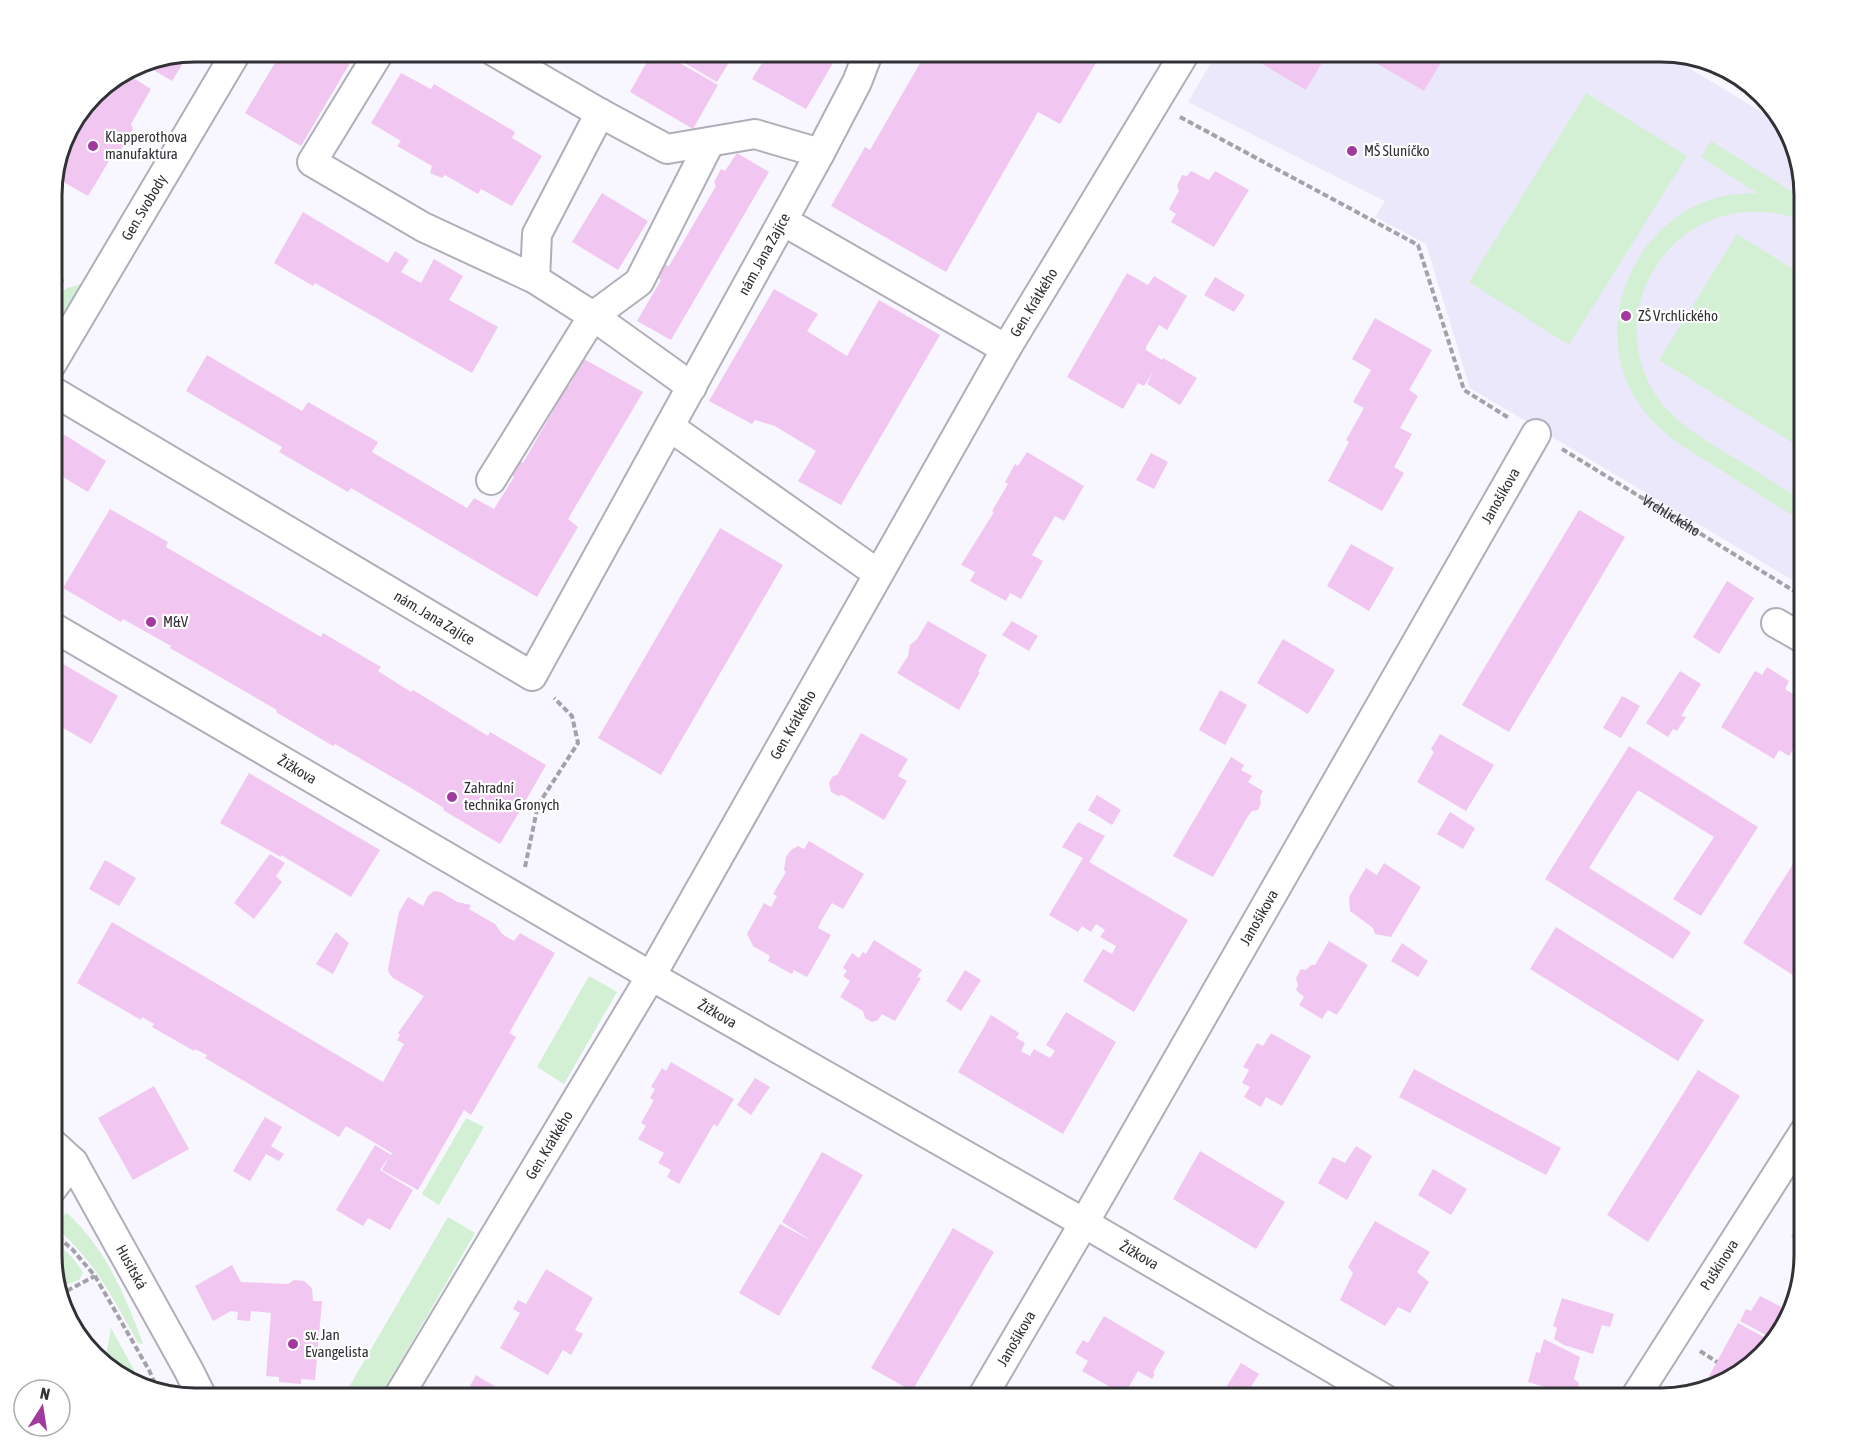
<svg xmlns="http://www.w3.org/2000/svg" width="1855" height="1450" viewBox="0 0 1855 1450" font-family="'Asap Condensed',sans-serif">
<style>
.built{fill:#ece8fb}
.green{fill:#d3f0d5}
.building{fill:#f1c7f1}
.lines{fill:none;stroke-linecap:round;stroke-linejoin:round}
.street-casing{stroke:#b0aeb9;stroke-width:32}
.path{stroke:#a4a2a9;stroke-width:4;stroke-dasharray:6 3;stroke-linecap:butt}
.street{stroke:#fff;stroke-width:28}
.poi-dot{fill:#a03a9f;stroke:#fff;stroke-width:2}
.labels{text-anchor:middle;stroke-width:4.5;stroke-linejoin:round;paint-order:stroke}
.poi-label{font-size:15px;fill:#323136;stroke:#fff;text-anchor:start}
.street-label{font-size:15px;fill:#323136;stroke:#fff}
.rim{fill:none;stroke:#323136;stroke-width:3}
</style>
<rect width="100%" height="100%" fill="#f8f6fe"/>
<path class="built" d="M1218,51H1661L1786,127L1789,131L1804,194V587L1470,388L1426,244L1375,217L1385,201L1188,102Z"/>
<path class="green" d="M1586,93L1687,156L1569,345L1469,282Z
M1711,141L1804,199V223C1784,212 1760,210 1737,213C1661,225 1615,308 1647,379C1666,423 1715,445 1753,469C1769,479 1786,492 1804,499V519L1789,513C1765,498 1740,483 1716,467C1690,451 1663,436 1644,411C1591,343 1621,243 1695,206C1715,196 1736,193 1757,193L1701,157Z
M1737,234L1804,276V450L1659,360Z
M81,284L51,333V302L67,288Z
M589,976L617,992L564,1084L537,1067Z
M466,1118L484,1127L439,1205L422,1194Z
M67,1213C105,1247 126,1297 143,1344L138,1343C113,1298 93,1257 51,1224Z
M448,1217L475,1233L379,1399H342Z
M51,1242C65,1248 76,1260 83,1273L79,1280L57,1288L51,1265Z
M111,1328L145,1390L104,1366Z"/>
<path class="building" d="M282,51H357L301,146L245,113Z
M650,51H659L718,85L693,129L630,92L652,53Z
M664,51H736L717,82Z
M743,51H813L833,63L806,109L752,79L762,63Z
M927,51H1103L1060,124L1038,112L946,272L831,206L865,147L870,150Z
M1257,51H1329L1306,90L1252,58Z
M1367,51H1448L1424,91L1364,56Z
M190,52L172,81L140,62L158,58Z
M124,72L151,89L131,124L133,129L115,160L109,161L88,196L53,176L66,131L100,87Z
M401,73L431,89L434,84L515,132L512,138L542,156L512,206L481,189L478,194L445,175L442,178L430,173L432,166L397,146L401,141L371,123Z
M737,153L769,172L671,340L637,321L661,280L658,277L665,265L669,266L716,186L714,182L721,169L725,171Z
M1191,171L1209,180L1215,171L1249,190L1214,247L1171,222L1176,214L1169,209L1179,191L1177,186L1182,175L1187,176Z
M602,193L648,221L618,270L572,242Z
M303,212L388,263L395,251L409,260L401,272L421,283L434,259L463,276L449,300L498,327L472,373L315,283L313,286L274,263Z
M1127,273L1148,285L1154,276L1187,296L1167,330L1159,325L1146,347V350L1162,360L1163,358L1197,378L1180,405L1147,384L1153,372L1144,386L1138,383L1123,409L1067,377Z
M1215,277L1245,295L1234,312L1204,295Z
M774,289L818,314L807,331L847,356L879,300L940,335L841,505L798,481L816,451L775,426L755,420L752,424L709,401Z
M1375,318L1432,350L1409,390L1418,396L1400,428L1412,434L1394,467L1404,473L1382,511L1328,481L1349,442L1346,440L1364,408L1353,402L1371,370L1352,359Z
M207,355L302,411L308,402L378,442L372,452L467,508L474,498L494,509L514,477L509,471L515,460L523,463L560,399L554,395L561,384L569,386L584,359L643,392L568,519L578,527L537,597L351,488L348,492L279,452L282,447L186,391Z
M60,432L106,461L88,492L51,470V446Z
M1027,452L1084,486L1064,521L1055,516L1032,555L1043,561L1021,599L1010,593L1006,601L970,581L975,572L961,565L994,512L992,511L1008,484L1005,482L1015,464L1018,466Z
M1151,453L1168,462L1154,489L1136,480Z
M110,509L168,542L166,547L219,578L321,637L323,633L381,667L378,671L411,692L413,690L488,736L490,732L546,765L526,800L529,802L524,811L521,809L500,844L443,810L444,808L406,785L335,744L333,746L276,712L277,710L170,648L171,646L123,619L121,622L63,588Z
M1579,510L1625,537L1509,732L1462,705Z
M720,528L783,565L661,775L598,738Z
M1351,544L1394,568L1369,611L1327,586Z
M1727,581L1754,598L1719,654L1693,637Z
M928,621L987,655L978,672H980L959,710L897,673L908,656L910,645L917,639Z
M1012,621L1038,636L1029,651L1002,635Z
M1283,639L1335,670L1308,714L1257,683Z
M51,657L118,696L91,744L51,721Z
M1767,667L1789,681L1785,689L1804,701V710L1794,727L1803,733L1789,756L1779,750L1774,759L1721,727L1755,671L1762,675Z
M1680,671L1701,684L1681,716L1686,717L1677,731L1673,729L1668,737L1646,723Z
M1220,690L1247,705L1225,745L1199,730Z
M1622,696L1640,706L1621,738L1603,728Z
M861,733L908,759L898,776L907,781L884,820L842,795L838,796L831,792L829,783L833,776L837,775Z
M1440,734L1494,765L1466,811L1417,782L1434,752L1431,749Z
M1629,746L1758,827L1701,916L1673,899L1714,837L1638,790L1612,831L1589,868L1691,932L1673,959L1545,879Z
M1231,757L1244,765L1241,770L1252,776L1248,782L1263,791L1260,797L1261,803L1258,810L1252,811L1248,816L1213,877L1173,856Z
M249,773L380,850L351,897L281,855V857L220,823Z
M1097,795L1121,810L1112,825L1088,810Z
M1450,812L1475,828L1463,849L1437,834Z
M1078,822L1105,836L1089,862L1188,920L1134,1012L1083,981L1103,949L1112,954L1116,946L1100,937L1105,930L1096,924L1091,932L1082,926L1078,932L1049,915L1083,858L1062,847Z
M51,824L63,832L51,846Z
M809,841L864,874L843,909L832,903L821,921L818,928L831,935L807,977L794,970L792,974L768,961L770,956L753,946L747,934L764,903L771,907L777,896L773,894L786,872L784,870L786,857L791,850L798,846L804,849Z
M1800,853L1804,856V982L1743,943Z
M270,854L285,863L276,876L282,882L254,919L234,903Z
M105,860L136,878L119,906L89,889Z
M1384,863L1421,887L1391,937L1375,934L1373,928L1350,911L1349,897L1366,868L1377,875Z
M434,891L441,892L457,902L471,905L469,909L495,924L502,934L514,941L520,933L555,953L509,1033L516,1037L471,1115L464,1110L418,1190L382,1170L389,1157L380,1170L413,1190L390,1230L368,1218L363,1226L336,1210L375,1145L391,1155L392,1153L346,1126L339,1137L205,1058L207,1055L195,1049L194,1051L152,1027L154,1024L142,1017L141,1020L77,983L112,922L383,1082L404,1044L397,1040L400,1035L398,1033L424,996L393,978L389,973L388,969L399,912L408,897L423,906L428,896Z
M1556,927L1704,1020L1678,1061L1530,969Z
M336,932L349,943L333,974L316,964Z
M874,940L922,970L917,977L921,978L895,1021L882,1014L878,1020L872,1022L865,1018L863,1011L840,997L850,981L843,976L847,971L843,968L852,953L859,958L863,952L866,954Z
M1329,941L1368,965L1337,1015L1328,1010L1322,1019L1299,1005L1304,997L1296,990L1298,985L1296,978L1301,969L1306,970L1311,965H1315Z
M51,942L60,958L51,963Z
M1402,943L1428,961L1418,977L1391,961Z
M965,970L981,980L961,1011L946,1001Z
M1066,1012L1116,1042L1063,1134L958,1072L991,1015L1019,1033L1016,1038L1025,1043L1021,1051L1030,1056L1034,1049L1050,1058L1055,1051L1046,1045Z
M1271,1033L1311,1056L1282,1106L1266,1097L1261,1107L1244,1097L1250,1087L1242,1083L1249,1070L1243,1067L1257,1043L1263,1046Z
M671,1062L734,1099L717,1127L714,1124L679,1184L667,1177L671,1170L658,1163L664,1153L638,1139L646,1126L641,1123L654,1100L650,1098L655,1089L651,1087L662,1068L666,1071Z
M1414,1069L1561,1148L1546,1175L1399,1097Z
M1698,1070L1740,1096L1648,1242L1607,1215Z
M755,1078L770,1087L751,1115L737,1105Z
M154,1086L189,1149L133,1180L98,1118Z
M265,1117L282,1127L271,1146L284,1154L279,1161L266,1154L250,1181L233,1171Z
M1356,1146L1372,1156L1347,1200L1318,1183L1333,1157L1345,1163Z
M1200,1151L1285,1202L1256,1249L1173,1199Z
M822,1152L863,1175L779,1316L739,1293L780,1224L812,1241L782,1222Z
M1433,1169L1467,1189L1451,1215L1418,1195Z
M1804,1215V1244L1791,1236Z
M1375,1221L1430,1252L1417,1272L1429,1282L1410,1313L1398,1307L1385,1326L1340,1300L1353,1273L1348,1267Z
M953,1228L994,1252L912,1391L871,1368Z
M232,1265L241,1282L288,1284L294,1280L304,1281L312,1288L313,1301H322L315,1380L301,1379V1384L279,1382V1377L266,1376L271,1313L251,1311L250,1321L237,1320L238,1312L231,1311L213,1321L195,1286Z
M546,1269L593,1298L575,1330L583,1334L571,1355L563,1350L548,1375L500,1348L520,1313L513,1309L518,1300L526,1304Z
M1760,1296L1791,1312L1775,1340L1740,1321L1746,1309L1751,1311Z
M1562,1298L1614,1314L1610,1327L1602,1325L1593,1354L1564,1345L1554,1339L1557,1328L1553,1326Z
M1104,1316L1165,1352L1153,1373L1155,1374L1152,1379L1138,1371L1124,1395L1082,1371L1088,1361L1075,1353L1083,1340L1088,1343Z
M1738,1323L1773,1342L1769,1350L1724,1384L1702,1389Z
M1544,1339L1580,1357L1574,1379L1579,1383L1576,1396L1528,1382L1536,1352L1540,1353Z
M1241,1363L1259,1374L1243,1399L1225,1389Z
M476,1375L511,1396L509,1399H463Z"/>
<g class="lines">
<g class="street-casing">
<g id="street">
<path d="M380,51L312,162L423,227L535,279"/>
<path d="M493,51L600,113L667,149L755,134L820,153L857,82L869,51"/>
<path d="M600,113L537,234L535,279L593,316L692,387"/>
<path d="M783,221L1006,349"/>
<path id="s2" d="M51,365L237,51"/>
<path id="s3" d="M51,390L532,676L820,153"/>
<path d="M670,427L877,573"/>
<path d="M491,480L593,316L639,282L710,142"/>
<path d="M1776,623L1804,639"/>
<path id="s4" d="M51,626L651,976L1084,1223L1385,1399"/>
<path id="s5" d="M51,1142L73,1162L188,1369L203,1399"/>
<path d="M51,1190L73,1162"/>
<path id="s6" d="M397,1399L651,976L1006,349L1186,51"/>
<path id="s7" d="M981,1399L1084,1223L1536,434"/>
<path id="s8" d="M1634,1399L1804,1132"/>
</g>
</g>
<g class="path">
<path d="M1180,117L1418,245L1464,390L1509,418"/>
<path d="M51,287L57,281L66,280"/>
<path id="s1" d="M1562,449L1804,597"/>
<path d="M525,867L538,805L578,743L572,716L554,698"/>
<path d="M51,1231L72,1249L95,1276L149,1370L159,1393"/>
<path d="M59,1295L95,1276"/>
<path d="M1700,1351L1717,1362"/>
</g>
<use href="#street" class="street"/>
</g>
<g class="poi-dot">
<circle cx="93" cy="146" r="6"/>
<circle cx="1352" cy="151" r="6"/>
<circle cx="1626" cy="316" r="6"/>
<circle cx="151" cy="622" r="6"/>
<circle cx="452" cy="797" r="6"/>
<circle cx="293" cy="1344" r="6"/>
</g>
<g class="labels">
<g class="poi-label">
<text x="105" y="142">Klapperothova<tspan x="105" dy="17">manufaktura</tspan></text>
<text x="1364" y="156">MŠ Sluníčko</text>
<text x="1638" y="321">ZŠ Vrchlického</text>
<text x="163" y="627">M&amp;V</text>
<text x="464" y="793">Zahradní<tspan x="464" dy="17">technika Gronych</tspan></text>
<text x="305" y="1340">sv. Jan<tspan x="305" dy="17">Evangelista</tspan></text>
</g>
<g class="street-label">
<text dy="5" stroke="none"><textPath href="#s2" startOffset="183">Gen. Svobody</textPath></text>
<text dy="5" stroke="none"><textPath href="#s3" startOffset="1041">nám. Jana Zajíce</textPath></text>
<text dy="5" stroke="none"><textPath href="#s6" startOffset="1268">Gen. Krátkého</textPath></text>
<text dy="5" stroke="none"><textPath href="#s7" startOffset="1042">Janošíkova</textPath></text>
<text dy="5" stroke="none"><textPath href="#s1" startOffset="128">Vrchlického</textPath></text>
<text dy="5" stroke="none"><textPath href="#s3" startOffset="446">nám. Jana Zajíce</textPath></text>
<text dy="5" stroke="none"><textPath href="#s6" startOffset="782">Gen. Krátkého</textPath></text>
<text dy="5" stroke="none"><textPath href="#s4" startOffset="285">Žižkova</textPath></text>
<text dy="5" stroke="none"><textPath href="#s7" startOffset="556">Janošíkova</textPath></text>
<text dy="5" stroke="none"><textPath href="#s4" startOffset="771">Žižkova</textPath></text>
<text dy="5" stroke="none"><textPath href="#s6" startOffset="296">Gen. Krátkého</textPath></text>
<text dy="5" stroke="none"><textPath href="#s4" startOffset="1257">Žižkova</textPath></text>
<text dy="5" stroke="none"><textPath href="#s8" startOffset="159">Puškinova</textPath></text>
<text dy="5" stroke="none"><textPath href="#s5" startOffset="150">Husitská</textPath></text>
<text dy="5" stroke="none"><textPath href="#s7" startOffset="70">Janošíkova</textPath></text>
</g>
</g>
<path d="M0 0H1855V1450H0ZM195 62H1661A133 133 0 0 1 1794 195V1255A133 133 0 0 1 1661 1388H195A133 133 0 0 1 62 1255V195A133 133 0 0 1 195 62Z" fill="#fff" fill-rule="evenodd"/>
<path class="rim" d="M195 62H1661A133 133 0 0 1 1794 195V1255A133 133 0 0 1 1661 1388H195A133 133 0 0 1 62 1255V195A133 133 0 0 1 195 62Z"/>
<g transform="translate(42 1408) rotate(12)"><circle r="28" fill="#ffffff" stroke="#adadaf" stroke-width="1.5"/>
<path d="M0-4.5L10 22L0 15L-10 22Z" fill="#a03a9f"/>
<text y="-9" font-size="16" font-weight="bold" text-anchor="middle" fill="#323136">N</text>
</g>
</svg>
